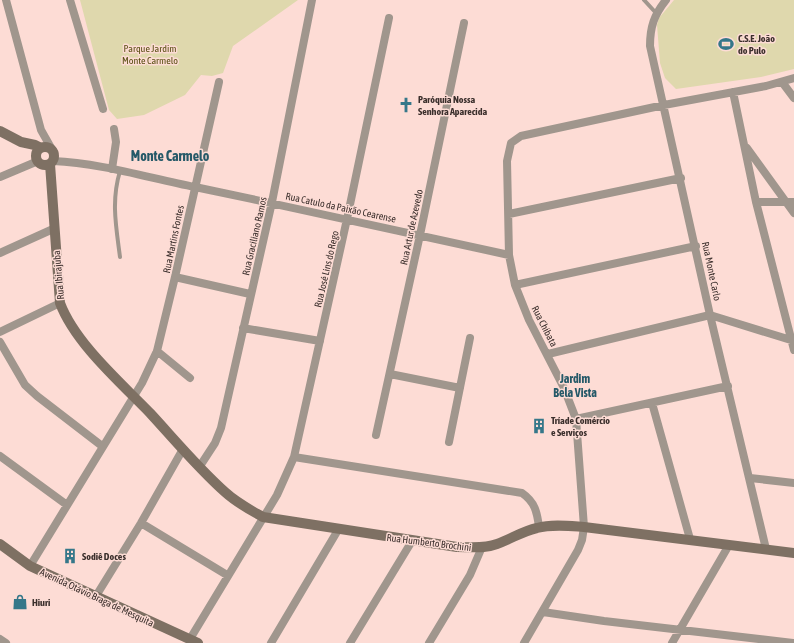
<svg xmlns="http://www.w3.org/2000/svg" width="794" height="643" viewBox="0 0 794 643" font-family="'Asap Condensed',sans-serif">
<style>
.green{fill:#dfd8ad}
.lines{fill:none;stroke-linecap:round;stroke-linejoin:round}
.lane{stroke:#a0968d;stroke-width:4}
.street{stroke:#a0968d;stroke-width:8}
.secondary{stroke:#7e7063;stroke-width:10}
.labels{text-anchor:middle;stroke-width:3;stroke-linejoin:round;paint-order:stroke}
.poi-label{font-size:10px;font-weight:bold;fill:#3b2f2c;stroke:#fddcd5;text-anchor:start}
.park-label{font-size:10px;fill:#584e12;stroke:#fddcd5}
.street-label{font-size:10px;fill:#3b2f2c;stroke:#fddcd5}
.quarter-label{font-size:12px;font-weight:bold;fill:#255968;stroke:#fddcd5}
.district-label{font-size:14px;font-weight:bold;fill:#255968;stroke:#fddcd5}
</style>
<rect width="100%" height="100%" fill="#fddcd5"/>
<path class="green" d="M80,0H298L233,46L223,73L212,76L201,75L185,95L144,115L117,119L109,110Z
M674,0H794V69L761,77L676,89L665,78L660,63L657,25L659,18Z"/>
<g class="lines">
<path class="lane" d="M644,0L656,13
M120,257C116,226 111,201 120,171"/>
<path class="street" d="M6,0L41,130L54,153
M70,0L103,109
M666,0C654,15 650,27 650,46L710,315L766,549
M782,82L794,98
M733,92L756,202L794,350
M747,148L794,213
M53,161C101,163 149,178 195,187C300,209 405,232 509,255
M112,169L116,142L114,129
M0,177L38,161
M756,202H794
M509,214L681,178
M0,253L53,229
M175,277L250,294
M515,285L696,246
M243,328L320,341
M0,332L60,303
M0,342L25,385L37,396L102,446
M157,351L190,378
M548,354L710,315L794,341
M390,374L460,388
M652,403L690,539
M576,419L728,386
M376,435L420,235L464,23
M449,442L470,338
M0,456L67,505
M294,457L522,493C535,502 537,512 539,527
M200,466L215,443L221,428L272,202L312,0
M750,478L794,483
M141,523L227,575
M30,566L142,383L157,351L175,277L219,82
M96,596L141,523L183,449
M543,612L604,621L793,643
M0,639L6,643
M190,639L277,495L294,457L347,219L389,18
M271,643L338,530
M350,643L412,541
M429,643L470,575L482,547
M524,643L578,550L582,540L584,527L576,419L564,388L529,320L515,285L509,255L507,161L511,143L521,136L664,105L766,86L794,78
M672,643L729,545"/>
<path class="secondary" d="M0,131L21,142L35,145L41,148
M36 156a9 9 0 1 1 18 0a9 9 0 1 1-18 0Z
M50,164L60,303C75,343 120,382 150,413C174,439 198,468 225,492C236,502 250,510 263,517L457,547C471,547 484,549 497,544C511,539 523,531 537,528C552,524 569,526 584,527L794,553
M0,544L30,566L198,643"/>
</g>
<defs>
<g id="stadium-bare" transform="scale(1.2)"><path d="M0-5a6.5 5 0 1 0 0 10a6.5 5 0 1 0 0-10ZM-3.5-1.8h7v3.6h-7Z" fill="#357789" stroke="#fddcd5" stroke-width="2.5" paint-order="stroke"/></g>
<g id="church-bare" transform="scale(1.2)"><path d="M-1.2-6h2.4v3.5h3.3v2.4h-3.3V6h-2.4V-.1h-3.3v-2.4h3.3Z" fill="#357789" stroke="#fddcd5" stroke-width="2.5" paint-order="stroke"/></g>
<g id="building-bare" transform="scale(1.2)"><path d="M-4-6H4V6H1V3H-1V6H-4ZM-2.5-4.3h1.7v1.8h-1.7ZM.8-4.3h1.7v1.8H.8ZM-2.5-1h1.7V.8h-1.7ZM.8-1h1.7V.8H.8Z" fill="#357789" stroke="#fddcd5" stroke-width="2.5" paint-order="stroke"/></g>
<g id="shop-bare" transform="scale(1.2)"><path d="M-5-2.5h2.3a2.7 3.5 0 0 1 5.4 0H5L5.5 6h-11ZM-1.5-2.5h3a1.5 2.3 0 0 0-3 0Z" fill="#357789" stroke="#fddcd5" stroke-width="2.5" paint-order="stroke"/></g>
</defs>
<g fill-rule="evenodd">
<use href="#stadium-bare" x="726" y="44"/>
<use href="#church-bare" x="406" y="105"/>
<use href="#building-bare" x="539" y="426"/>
<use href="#building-bare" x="70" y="556"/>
<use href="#shop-bare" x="20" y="602"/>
</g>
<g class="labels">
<g class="poi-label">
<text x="738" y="42">C.S.E. João<tspan x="738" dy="12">do Pulo</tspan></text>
<text x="418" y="103">Paróquia Nossa<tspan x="418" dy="12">Senhora Aparecida</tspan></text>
<text x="551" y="424">Tríade Comércio<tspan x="551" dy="12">e Serviços</tspan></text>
<text x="82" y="560">Sodiê Doces</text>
<text x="32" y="606">Hiuri</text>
</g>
<g class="park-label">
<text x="150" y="52">Parque Jardim<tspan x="150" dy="12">Monte Carmelo</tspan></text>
</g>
<g class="street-label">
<text transform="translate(341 207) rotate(12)" y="4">Rua Catulo da Paixão Cearense</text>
<text transform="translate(411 227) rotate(-78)" y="4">Rua Artur de Azevedo</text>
<text transform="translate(254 236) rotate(-77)" y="4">Rua Graciliano Ramos</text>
<text transform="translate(173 239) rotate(-78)" y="4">Rua Martins Fontes</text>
<text transform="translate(326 269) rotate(-77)" y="4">Rua José Lins do Rego</text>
<text transform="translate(712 271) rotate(78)" y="4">Rua Monte Carlo</text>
<text transform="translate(58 275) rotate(-95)" y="4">Rua Ibirajuba</text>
<text transform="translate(545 326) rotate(63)" y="4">Rua Chibata</text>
<text transform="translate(429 542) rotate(7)" y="4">Rua Humberto Brochini</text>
<text transform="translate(97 597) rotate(25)" y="4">Avenida Otávio Braga de Mesquita</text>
</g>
<g class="quarter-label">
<text x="575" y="383">Jardim<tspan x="575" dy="14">Bela Vista</tspan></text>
</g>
<g class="district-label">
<text x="170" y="161">Monte Carmelo</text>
</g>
</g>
</svg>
